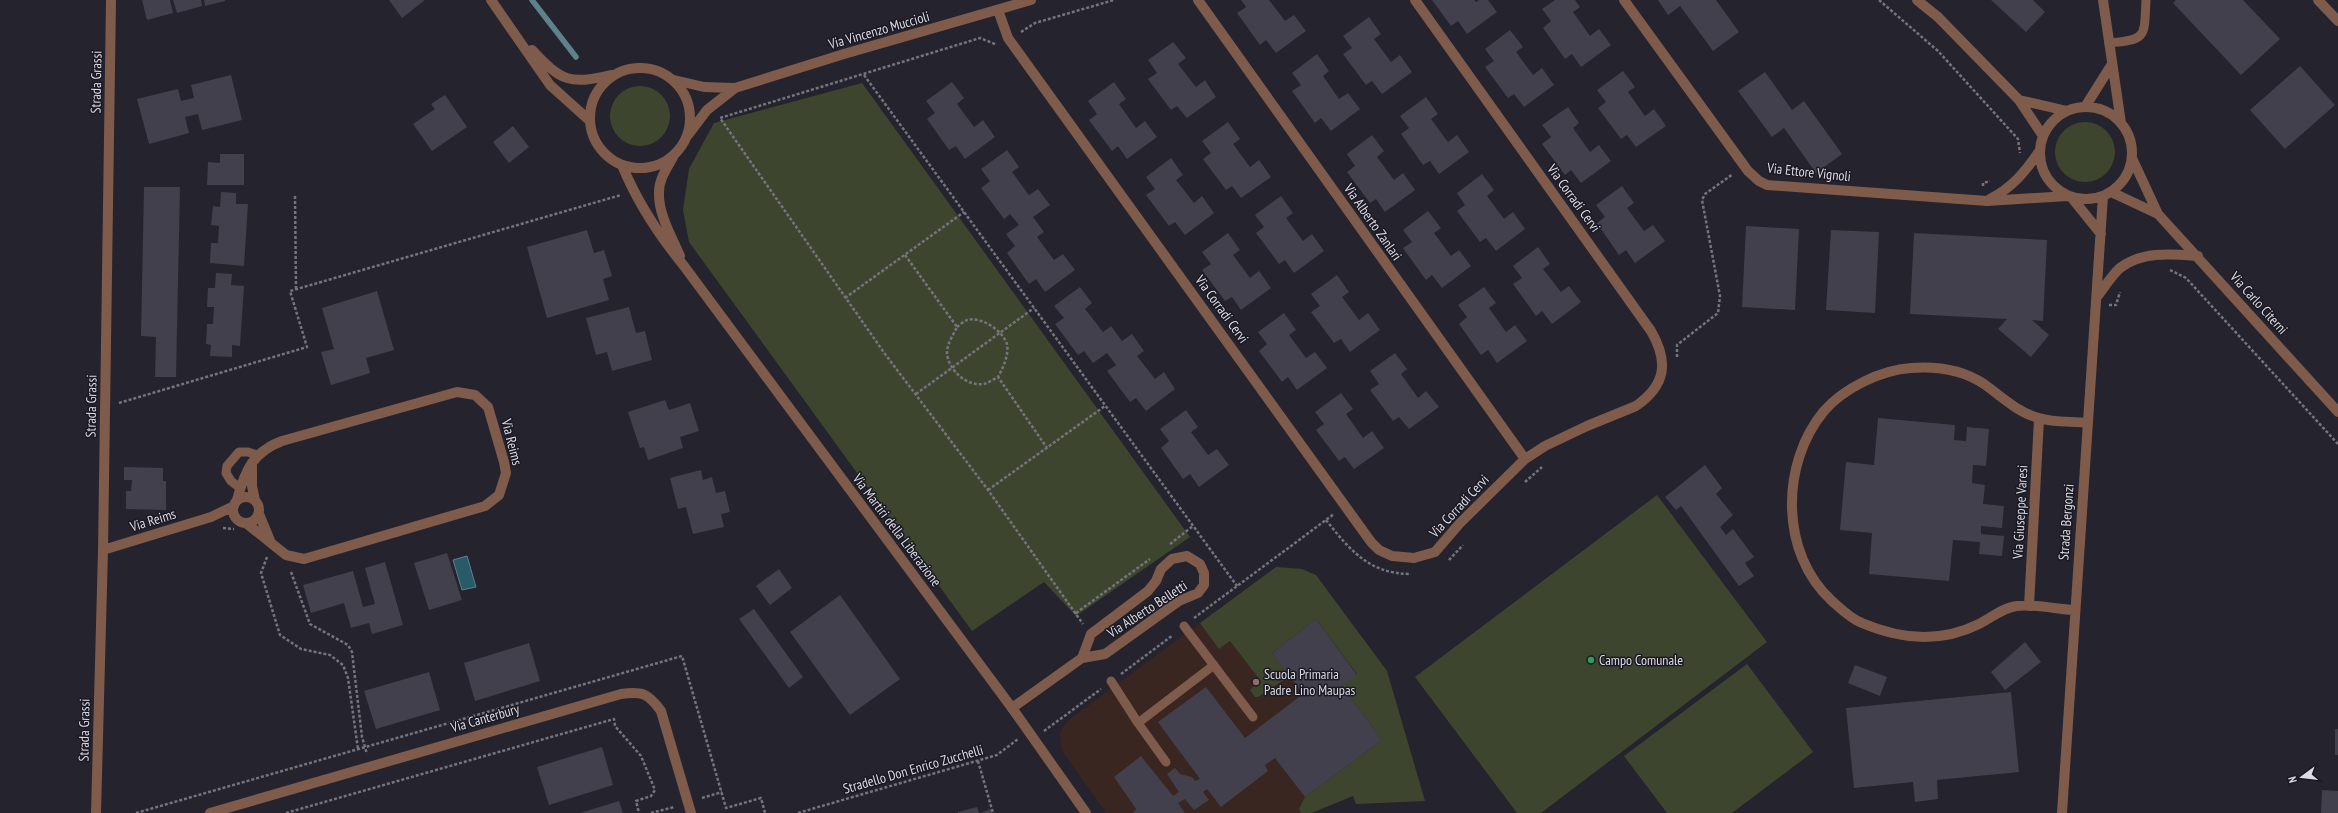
<svg xmlns="http://www.w3.org/2000/svg" width="2338" height="813" viewBox="0 0 2338 813" font-family="'PT Sans Narrow',sans-serif">
<style>
.education{fill:#392621}
.green{fill:#3e452f}
.water{fill:#285a67;stroke:#5e818c}
.lines{fill:none;stroke-linecap:round;stroke-linejoin:round}
.stream{stroke:#5e818c;stroke-width:5.5}
.building{fill:#41404c}
.path{stroke:#75757e;stroke-width:2.5;stroke-dasharray:3 2;stroke-linecap:butt}
.service{stroke:#7e5b4a;stroke-width:9}
.minor{stroke:#7e5b4a;stroke-width:10}
.tertiary{stroke:#7e5b4a;stroke-width:10}
.leisure-dot{fill:#2e9e5b;stroke:#1b1924;stroke-width:1.5}
.education-dot{fill:#8d6e63;stroke:#1b1924;stroke-width:1.5}
.labels{text-anchor:middle;stroke-width:3;stroke-linejoin:round;paint-order:stroke}
.street-label{font-size:14px;fill:#dbdbe2;stroke:#1b1924}
.poi-label{font-size:14px;fill:#dbdbe2;stroke:#1b1924;text-anchor:start}
</style>
<rect width="100%" height="100%" fill="#24232e"/>
<path class="education" d="M1276,567L1302,569L1316,575L1387,671L1425,801L1356,804L1353,796L1312,813H1106L1061,749L1060,732L1067,721Z"/>
<path class="green" d="M862,83L1190,537L1076,616L1044,582L972,631L689,242L683,210L689,169L714,123Z
M610 116a30 30 0 1 1 60 0a30 30 0 1 1-60 0Z
M2055 152a30 30 0 1 1 60 0a30 30 0 1 1-60 0Z
M1657,495L1767,642L1541,813H1517L1415,677Z
M1276,567L1302,569L1316,575L1387,671L1425,801L1356,804L1353,796L1311,813H1301L1299,809L1305,797L1382,740L1342,686L1357,674L1316,619L1272,653L1290,676L1258,697H1255L1250,690L1260,680L1230,641L1219,649L1200,623Z
M1747,664L1813,752L1732,813H1667L1624,756Z"/>
<path class="water" d="M467,556L476,587L462,590L453,560Z"/>
<g class="lines">
<path class="stream" d="M532,0L576,57"/>
</g>
<path class="building" d="M142,0H170L173,13L147,20Z
M173,0H201L202,6L177,13Z
M204,0H225V1L205,6Z
M389,0H425L402,18Z
M1241,0H1269L1285,21L1294,15L1306,31L1276,53L1266,40L1260,45L1237,13L1246,7Z
M1432,0H1474L1476,2L1479,0H1488L1497,12L1467,34L1458,21L1451,26Z
M1555,0H1575L1580,7L1573,12L1590,36L1599,29L1611,45L1581,67L1572,54L1565,59L1543,28L1551,21L1542,9Z
M1658,0H1716L1739,32L1713,51L1680,6L1668,15Z
M1991,0H2033L2045,12L2026,32Z
M2176,0H2243L2280,39L2241,75L2173,3Z
M1369,17L1381,34L1374,39L1391,62L1400,55L1412,72L1382,94L1372,81L1366,85L1343,54L1352,48L1343,36Z
M1510,30L1523,47L1516,52L1533,75L1542,68L1554,85L1524,107L1514,94L1508,98L1485,67L1494,61L1485,49Z
M1173,42L1186,58L1178,64L1196,87L1205,80L1216,97L1187,118L1177,106L1171,110L1148,79L1157,73L1148,60Z
M1317,54L1329,71L1323,76L1339,99L1348,93L1360,109L1331,131L1321,118L1315,123L1292,91L1301,85L1292,73Z
M2300,66L2335,105L2285,149L2250,110Z
M1623,71L1635,87L1628,92L1645,116L1654,109L1666,126L1636,147L1627,135L1621,139L1598,108L1606,102L1597,90Z
M1765,72L1792,110L1804,101L1842,154L1816,173L1784,128L1772,137L1738,91Z
M231,75L242,120L202,130L198,114L185,117L189,133L149,144L137,99L178,89L181,101L194,98L191,85Z
M952,82L964,98L957,104L974,127L983,120L995,137L965,159L956,146L949,150L927,119L935,113L926,101Z
M1114,82L1126,99L1119,104L1136,128L1145,121L1157,137L1127,159L1118,146L1112,151L1089,120L1097,114L1088,101Z
M445,95L467,127L432,151L413,124L435,109L431,104Z
M1426,97L1438,114L1431,119L1448,142L1457,135L1469,152L1439,174L1430,161L1423,165L1401,134L1409,128L1400,116Z
M1568,107L1579,123L1573,128L1590,152L1599,145L1611,161L1581,183L1571,170L1565,175L1542,144L1551,137L1542,125Z
M1228,122L1240,139L1233,144L1250,167L1259,160L1271,177L1241,198L1232,186L1226,190L1203,159L1211,153L1202,141Z
M513,126L529,147L509,163L493,142Z
M1372,135L1384,151L1377,157L1394,180L1403,173L1415,190L1385,212L1376,199L1370,203L1347,172L1355,166L1347,154Z
M1007,150L1019,167L1012,172L1029,195L1038,189L1050,205L1033,217L1044,232L1037,237L1054,260L1063,254L1075,270L1045,292L1036,279L1029,284L1007,253L1015,246L1006,234L1019,225L1010,214L1004,219L981,188L990,181L981,169Z
M220,154H244V185H207L208,162L220,163Z
M1171,158L1183,175L1176,180L1194,203L1202,196L1214,213L1185,235L1175,222L1169,226L1146,195L1155,189L1146,177Z
M1482,174L1494,190L1487,196L1504,219L1513,212L1525,229L1496,251L1486,238L1480,242L1457,211L1465,205L1457,193Z
M1622,186L1634,203L1627,208L1644,231L1653,225L1665,241L1635,263L1626,250L1619,255L1597,223L1605,217L1596,205Z
M144,187H180L176,377H155L156,337L141,336Z
M221,192L236,193V204H248L244,266L210,263L211,243H218L219,226L211,225L213,206L220,207Z
M1281,196L1293,213L1286,218L1303,241L1312,234L1324,251L1294,273L1285,260L1279,264L1256,233L1264,227L1255,215Z
M1428,211L1441,228L1434,233L1451,256L1459,250L1471,266L1442,288L1432,275L1426,280L1403,248L1412,242L1403,230Z
M1746,226L1799,229L1795,310L1742,307Z
M587,230L594,253L604,250L612,276L603,279L609,300L547,318L527,247Z
M1831,230L1879,232L1875,313L1826,310Z
M1228,233L1240,250L1233,255L1250,278L1259,271L1271,288L1241,310L1232,297L1225,301L1202,270L1211,264L1202,252Z
M1914,233L2047,240L2043,321L2032,320L2049,335L2031,357L1998,329L2007,319L1910,314Z
M1538,247L1550,264L1543,269L1561,292L1569,286L1581,302L1552,324L1542,311L1536,316L1513,284L1522,278L1513,266Z
M216,273L232,274L231,285L244,286L240,346L232,345V357L210,356L211,345L206,344L207,324H213L214,307H207L208,288H215Z
M1337,275L1349,292L1342,297L1359,320L1368,313L1380,330L1350,352L1341,339L1334,343L1311,312L1320,306L1311,294Z
M1080,287L1092,303L1085,309L1103,332L1111,326L1122,341L1132,334L1144,351L1137,356L1155,379L1164,372L1175,389L1146,411L1136,398L1130,402L1107,371L1116,365L1107,353L1093,363L1084,351L1078,355L1055,324L1064,318L1054,306Z
M1484,287L1496,303L1489,308L1506,332L1515,325L1527,341L1497,363L1488,350L1481,355L1459,324L1467,317L1458,305Z
M377,291L394,350L366,358L370,373L331,385L321,352L334,349L322,308Z
M629,307L636,333L645,331L652,360L612,371L607,352L596,355L586,318Z
M1284,313L1296,330L1289,335L1306,358L1315,352L1327,368L1297,390L1288,377L1282,382L1259,351L1267,344L1258,332Z
M1395,353L1407,369L1401,374L1418,398L1426,391L1439,407L1409,429L1399,417L1393,421L1370,390L1379,384L1370,371Z
M1341,393L1353,409L1346,414L1363,438L1372,431L1384,448L1354,469L1345,457L1339,461L1316,430L1324,424L1315,412Z
M665,400L669,410L690,403L699,431L680,437L683,448L648,460L644,447L640,448L628,412Z
M1186,410L1198,427L1191,432L1208,455L1217,449L1229,465L1199,487L1190,474L1183,479L1161,448L1169,441L1160,429Z
M1878,418L1955,425L1954,440L1966,441L1967,427L1989,429L1986,466L1973,465L1972,483L1985,485L1983,504L2004,506L2002,528L1981,526V534L2004,536L2002,556L1979,554L1980,542L1953,540L1949,581L1869,574L1872,533L1840,530L1846,462L1874,465Z
M1705,465L1722,488L1716,494L1733,515L1720,527L1726,535L1733,529L1754,557L1745,563L1754,576L1739,586L1681,506L1676,510L1665,497Z
M124,467L163,468V481H166V510L126,509V491H131L132,480H124Z
M701,470L703,480L712,477L716,493L725,491L730,512L721,514L724,527L693,534L686,507L678,509L670,478Z
M447,553L462,600L429,610L414,563Z
M385,562L403,625L372,634L369,623L351,628L344,603L311,613L303,585L353,571L363,607L375,604L365,568Z
M779,569L792,588L770,605L756,586Z
M840,595L900,679L850,715L790,632Z
M754,609L803,677L789,688L739,619Z
M1316,619L1357,675L1342,686L1382,740L1305,797L1275,758L1265,765L1268,771L1221,807L1207,789L1203,792L1209,800L1194,810L1185,799L1178,803L1185,813H1133L1136,809L1114,777L1141,756L1173,796L1179,792L1167,774L1175,768L1180,774L1192,777L1195,781L1200,779L1158,722L1206,687L1245,738L1303,694L1272,653Z
M2025,642L2041,662L2005,690L1991,672Z
M529,643L540,681L475,701L464,663Z
M1855,665L1887,677L1880,696L1848,683Z
M429,672L440,710L376,729L364,691Z
M2011,692L2019,772L1937,780L1938,799L1915,802L1913,782L1854,788L1846,708Z
M2335,729H2338V755H2335Z
M602,747L613,785L549,805L537,767Z
M2322,790L2338,791V813H2321Z
M619,801L623,813H580Z
M977,807L979,813H958V812Z
M991,809L992,813H980Z"/>
<g class="lines">
<path class="path" d="M1879,0L1938,51L2018,139L2020,153
M1021,32L1035,23L1114,0
M995,44L980,38L720,118L885,354L988,490L1083,624
M864,75L1237,586
M1983,186V183L1990,181
M295,196L296,289
M905,255L957,327C953,335 947,344 947,353C948,370 967,387 984,384C988,383 994,379 998,377L1047,448
M2170,270L2186,278L2338,444
M845,298L964,212
M2109,305H2116L2120,292
M957,327C960,325 964,321 967,320C981,316 1003,331 1007,344C1009,355 1003,368 998,377
M1677,357V345L1718,313L1720,296L1702,200L1705,194L1733,174
M916,394L1034,308
M119,403L307,347L290,291L621,195
M1525,482L1542,467
M988,490L1105,406
M1326,520C1350,550 1369,574 1411,574
M223,528L234,529
M1170,544L1193,526
M267,557L261,573L280,635L301,649L330,655L343,665L348,678L358,749
M1449,560L1463,545
M291,572L310,624L348,645L352,652L362,737L367,754
M1076,613L1150,559
M1194,618L1334,514
M1121,674L1173,635
M1044,731L1101,689
M978,761L993,813
M702,798L722,792
M136,813L682,656L726,808L761,798L765,813
M286,813L614,719L615,726L641,756L655,790L651,796L636,801L639,813
M651,813L674,807
M798,813L997,755L1018,739"/>
<path class="service" d="M2109,43C2148,40 2144,36 2146,0
M240,488L231,481L226,473L227,466L239,452H248L257,455
M1184,626L1253,717
M1111,681L1138,723L1214,665
M1138,723L1166,762"/>
<path class="minor" d="M1198,0L1525,459
M1624,0L1748,171L1759,181L1767,185L1987,201L2068,196
M1917,0L1938,17L2019,100L2043,136
M2103,0L2121,123
M2318,0L2338,21
M998,10L1008,38L1371,542L1379,550L1392,556L1414,558L1435,552L1460,523L1525,459L1545,446L1587,426L1636,406C1666,385 1669,362 1651,331L1415,0
M674,80L704,87L735,88L707,110L688,135
M735,88L844,54L1031,0
M2019,100L2067,111
M2085,107L2112,64
M2040 153a46 46 0 1 1 92 0a46 46 0 1 1-92 0Z
M2132,158L2158,214L2338,412
M2111,192L2158,214
M2072,198L2101,234
M1990,199C2013,187 2026,171 2040,150
M2097,297C2104,288 2111,276 2120,268C2142,251 2171,254 2198,256
M252,466V486L255,500
M233 510a13 13 0 1 1 26 0a13 13 0 1 1-26 0Z
M237,500C245,470 253,452 282,441L457,392L475,395L488,407L504,462L506,473L499,495L485,506L304,559L286,555L246,523
M259,514L271,543
M103,550L211,517L234,506
M2029,606L2039,419
M2074,610C2056,609 2035,604 2017,606C2004,607 1991,618 1979,624C1941,643 1902,640 1862,623C1851,619 1841,609 1832,601C1780,554 1780,464 1824,411C1844,388 1881,370 1911,368C1936,366 1963,370 1984,384C2001,396 2018,413 2039,418C2054,423 2072,421 2088,423
M1012,708L1082,658L1105,654L1179,601L1198,593L1204,585V573L1200,564L1187,556L1172,559L1161,569L1156,581L1148,591L1091,634L1082,658
M96,813L103,550L111,0
M210,813L621,694C642,691 648,693 661,711L691,813
M2062,813L2103,196"/>
<path class="tertiary" d="M491,0L550,85L590,121
M532,50C561,81 569,85 611,75
M590 118a50 50 0 1 1 100 0a50 50 0 1 1-100 0Z
M673,157C667,168 659,179 659,192C658,214 672,237 680,256
M622,165C637,202 658,234 684,266L1012,708L1086,813"/>
</g>
<circle class="leisure-dot" cx="1591" cy="660" r="4"/>
<circle class="education-dot" cx="1256" cy="682" r="4"/>
<g class="labels">
<g class="street-label">
<text transform="translate(879 30) rotate(-16)" y="5">Via Vincenzo Muccioli</text>
<text transform="translate(96 82) rotate(-89)" y="5">Strada Grassi</text>
<text transform="translate(1809 172) rotate(6)" y="5">Via Ettore Vignoli</text>
<text transform="translate(1574 198) rotate(54)" y="5">Via Corradi Cervi</text>
<text transform="translate(1373 222) rotate(55)" y="5">Via Alberto Zanlari</text>
<text transform="translate(2259 303) rotate(48)" y="5">Via Carlo Citerni</text>
<text transform="translate(1222 309) rotate(54)" y="5">Via Corradi Cervi</text>
<text transform="translate(91 406) rotate(-89)" y="5">Strada Grassi</text>
<text transform="translate(512 442) rotate(76)" y="5">Via Reims</text>
<text transform="translate(1459 506) rotate(-47)" y="5">Via Corradi Cervi</text>
<text transform="translate(2020 512) rotate(-87)" y="5">Via Giuseppe Varesi</text>
<text transform="translate(153 520) rotate(-17)" y="5">Via Reims</text>
<text transform="translate(2066 522) rotate(-86)" y="5">Strada Bergonzi</text>
<text transform="translate(897 530) rotate(53)" y="5">Via Martiri della Liberazione</text>
<text transform="translate(1147 609) rotate(-33)" y="5">Via Alberto Belletti</text>
<text transform="translate(485 718) rotate(-16)" y="5">Via Canterbury</text>
<text transform="translate(84 730) rotate(-89)" y="5">Strada Grassi</text>
<text transform="translate(913 769) rotate(-16)" y="5">Stradello Don Enrico Zucchelli</text>
</g>
<g class="poi-label">
<text x="1599" y="665">Campo Comunale</text>
<text x="1264" y="679">Scuola Primaria<tspan x="1264" dy="16">Padre Lino Maupas</tspan></text>
</g>
</g>
<g transform="translate(2302 777) rotate(255)" stroke="#1b1924" stroke-width="3" paint-order="stroke">
<path d="M0-3L7 15L0 10L-7 15Z" fill="#dbdbe2"/>
<text y="-6" font-size="11" font-weight="bold" text-anchor="middle" fill="#dbdbe2">N</text>
</g>
</svg>
